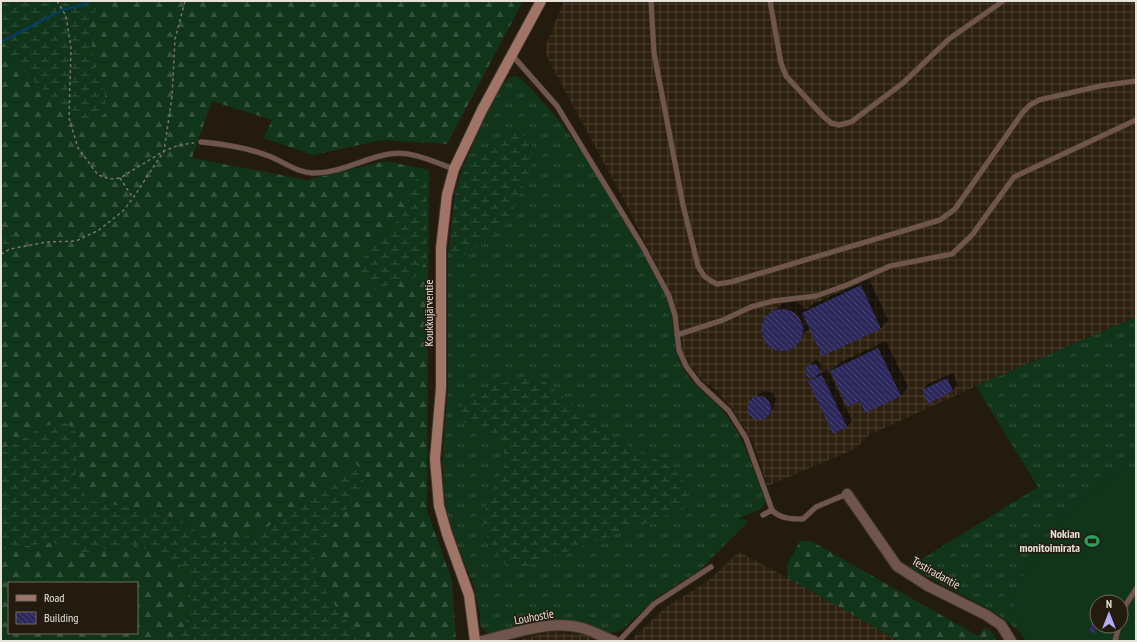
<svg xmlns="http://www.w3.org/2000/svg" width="1137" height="642" viewBox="0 0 1137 642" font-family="'PT Sans Narrow',sans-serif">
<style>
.industrial{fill:url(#industrial-grid)}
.grass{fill:url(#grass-tufts)}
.forest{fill:url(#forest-firs);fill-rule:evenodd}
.wetland{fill:url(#wetland-marsh)}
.pitch{fill:#11351b;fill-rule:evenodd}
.shadow{fill:#0007}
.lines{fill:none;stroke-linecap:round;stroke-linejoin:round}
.stream{stroke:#043d65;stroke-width:2.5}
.building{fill:url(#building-back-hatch)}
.lane-casing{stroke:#40372c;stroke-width:6}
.street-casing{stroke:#40372c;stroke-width:12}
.secondary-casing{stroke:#40372c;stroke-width:12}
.path{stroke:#7c746a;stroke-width:1.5;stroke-dasharray:3 3;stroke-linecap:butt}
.lane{stroke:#70554c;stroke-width:5}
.street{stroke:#70554c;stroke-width:10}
.secondary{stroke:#a07466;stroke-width:10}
.labels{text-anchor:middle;stroke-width:3;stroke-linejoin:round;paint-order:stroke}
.street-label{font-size:12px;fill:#e9e3db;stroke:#241b0f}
.poi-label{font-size:12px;font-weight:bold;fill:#e9e3db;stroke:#241b0f;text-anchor:end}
</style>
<defs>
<pattern id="industrial-grid" width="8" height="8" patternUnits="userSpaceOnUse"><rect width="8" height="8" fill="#2d200f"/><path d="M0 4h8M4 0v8" fill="none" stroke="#4b4031"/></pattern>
<pattern id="grass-tufts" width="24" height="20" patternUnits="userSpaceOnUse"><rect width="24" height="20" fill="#11351b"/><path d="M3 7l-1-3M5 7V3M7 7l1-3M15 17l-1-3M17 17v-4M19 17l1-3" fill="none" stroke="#34523c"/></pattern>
<pattern id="forest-firs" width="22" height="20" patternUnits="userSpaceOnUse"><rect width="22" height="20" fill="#11351b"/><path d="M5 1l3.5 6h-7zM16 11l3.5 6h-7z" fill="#34523c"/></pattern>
<pattern id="wetland-marsh" width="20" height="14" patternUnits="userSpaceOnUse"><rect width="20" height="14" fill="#11351b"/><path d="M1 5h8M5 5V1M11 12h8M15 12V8" fill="none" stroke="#34523c"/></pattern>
<pattern id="building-back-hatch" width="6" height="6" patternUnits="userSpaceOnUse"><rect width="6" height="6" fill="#2d285b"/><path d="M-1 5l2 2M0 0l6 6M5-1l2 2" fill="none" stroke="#4b4772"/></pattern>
</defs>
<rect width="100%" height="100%" fill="#241b0f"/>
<path class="industrial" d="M564,1H1136V317L976,386L869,435L855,449L767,486L754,444L746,431L732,409L716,390L704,382L689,364L682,350L681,330L678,312L671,294L625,202L549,61L546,53V45Z
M739,552L788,578L899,641H638L633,638L666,607L708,581Z
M550,632L586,635L600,641H514Z"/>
<path class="grass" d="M516,76C527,82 534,92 542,101C578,140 603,186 630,231C641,250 661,280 668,300C675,322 672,347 683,368C693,388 714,398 727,416C746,441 754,472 765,502C760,515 749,511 739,519L749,521L699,571L657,597L624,628L616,632L608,633L584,624L494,633H488L480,626V613L473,583L453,537L445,505L442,460L448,386V253L456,188L463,167L483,119L500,87L510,77Z
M1136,317V467L1117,471L1062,518L1013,591L1025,623L1019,631L996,613L909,567L1038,487L976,386Z"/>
<path class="forest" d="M103,1H523L447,144L382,140L313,155L264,138L272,120L212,101L192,158L307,180L386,161L429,170L427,510L452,581L456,641H369L342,617L320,581L313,557L322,538L360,493L356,463L262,531L223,545L162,513L86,500L75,480L79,437L45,425L1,453V250L22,240L1,227V34L10,58L105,94L94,67L89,18ZM416,179L375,289L367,252L402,216Z
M800,541H811L978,636L985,628L991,631L997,641H899L788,578L787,565Z
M52,542L83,553L135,545L177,562L188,576L191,600L180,641H1V550ZM9,583H137V633H9Z"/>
<path class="wetland" d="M1,1H103L89,18L94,67L105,94L106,112L99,119L85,124L68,113L10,58L1,34Z
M519,131L532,145L531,169L506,226L461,257L448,253L456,188L464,172L502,135Z
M426,173L427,258L418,276L374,289L357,276L367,252L402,216L416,179Z
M1,227L23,240L1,250Z
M520,377L540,378L614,438L672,467L694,495L682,510L522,568L507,567L483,530L485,509L506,461L502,442L461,421L462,402L491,387Z
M68,423L79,436L75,480L86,500L162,513L223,545L262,531L355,463L365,474L360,493L322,538L314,557L320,581L342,617L369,641H180L191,600L188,576L177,562L135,545L83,553L52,542L1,550V453L45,425Z"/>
<path class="pitch" d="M1136,467V641H1026L1019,631L1024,623L1014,614L1013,591L1062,518L1117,471ZM1097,602H1121V626H1097Z"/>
<path class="shadow" d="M869,279L888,320L881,328L823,355L810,327L793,347L787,349L774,348L769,345L762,333L764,320L783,303L796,302L807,309L811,305Z
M886,341L908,387L901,395L866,412L860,400L831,371L839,363Z
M816,360L821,363L822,367L816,375L828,370L852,421L846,427L810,382L815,376L811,377L807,375L805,370L812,362Z
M953,373L958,385L953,390L928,402L923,390L928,384Z
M763,391L773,393L776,399L773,409L767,415L757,418L751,415L748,408L751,401Z"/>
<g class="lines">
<path class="stream" d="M1,42L62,10L86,4L88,1"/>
</g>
<path class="building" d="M861,285L881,329L822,356L802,313Z
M761 330a21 21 0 1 1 42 0a21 21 0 1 1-42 0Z
M878,348L901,396L865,413L860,401L847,407L830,371Z
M805 371a7 7 0 1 1 14 0a7 7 0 1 1-14 0Z
M822,375L847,427L833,434L808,381Z
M947,378L953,391L928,404L922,390Z
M747 408a12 12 0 1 1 24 0a12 12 0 1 1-24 0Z
M1097,613V626L1094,634L1089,631Z"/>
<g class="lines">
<g class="lane-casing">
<path id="lane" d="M651,1L654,53L683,205L698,266L704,276L711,281L717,284L731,282L940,220L955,209L1023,112L1030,105L1039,100L1100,86L1136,81
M770,1L781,63L786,76L823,116L831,123L839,125L851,122L903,83L949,39L1003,1
M512,55L557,106L643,247L669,296L675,315L679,350L686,366L699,383L729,411L746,438L772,510C780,519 792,519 803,519L816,507L847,494
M201,142C224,144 248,148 269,156C284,162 296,172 312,173C339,174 364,158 389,154C411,150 434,162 454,169
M677,335L723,320L751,307L773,301L816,296L847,285L890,266L952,254L972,235L1014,177L1136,120
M763,515L772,510
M1121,618L1123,609L1136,589
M619,641L654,604L711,567
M1115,641L1119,626"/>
</g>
<g class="street-casing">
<path id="street" d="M847,494L897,566L928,586L986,615L1001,625L1011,641
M482,641C513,634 551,619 582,628C593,631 603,637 614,641"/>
</g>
<g class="secondary-casing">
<path id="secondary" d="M475,641L469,595L447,534L439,506L435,459L441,388V248L447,195L454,169L482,110L541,1"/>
</g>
<path class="path" d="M57,1L66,16L71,48L69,118L78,148L98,175L110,179L120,178L164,151L179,145L194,143
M120,178L133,198
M1,254L10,249L47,242L76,241L99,230L123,211L133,198L164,151L172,97L175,39L185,1"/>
<use href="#lane" class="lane"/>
<use href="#street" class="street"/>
<use href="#secondary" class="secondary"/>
</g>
<defs>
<g id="stadium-bare" transform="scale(1.2)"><path d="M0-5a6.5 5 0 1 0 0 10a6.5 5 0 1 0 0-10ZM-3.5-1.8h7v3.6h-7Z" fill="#2e9e5b" stroke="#241b0f" stroke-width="2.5" paint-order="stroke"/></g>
</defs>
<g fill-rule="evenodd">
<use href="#stadium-bare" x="1092" y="541"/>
</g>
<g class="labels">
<g class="street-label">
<text transform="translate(429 313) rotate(-90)" y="4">Koukkujärventie</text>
<text transform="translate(936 573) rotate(29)" y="4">Testiradantie</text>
<text transform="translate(534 617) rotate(-10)" y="4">Louhostie</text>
</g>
<g class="poi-label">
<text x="1080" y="538">Nokian<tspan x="1080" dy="14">monitoimirata</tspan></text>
</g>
</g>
<rect width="1137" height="642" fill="none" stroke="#e9e3db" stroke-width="4"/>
<rect x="8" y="582" width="130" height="52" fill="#241b0f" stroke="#736b61"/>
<rect x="16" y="595" width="20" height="6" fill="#a07466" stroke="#736b61"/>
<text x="44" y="602" font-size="12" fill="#e9e3db">Road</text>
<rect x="16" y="612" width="20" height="12" fill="url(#building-back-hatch)" stroke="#736b61"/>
<text x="44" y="622" font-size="12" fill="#e9e3db">Building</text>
<g transform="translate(1109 614)"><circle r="19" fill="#241b0f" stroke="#736b61"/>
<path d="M0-3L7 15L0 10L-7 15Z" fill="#b2adf9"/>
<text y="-6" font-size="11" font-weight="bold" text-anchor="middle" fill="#e9e3db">N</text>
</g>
</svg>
